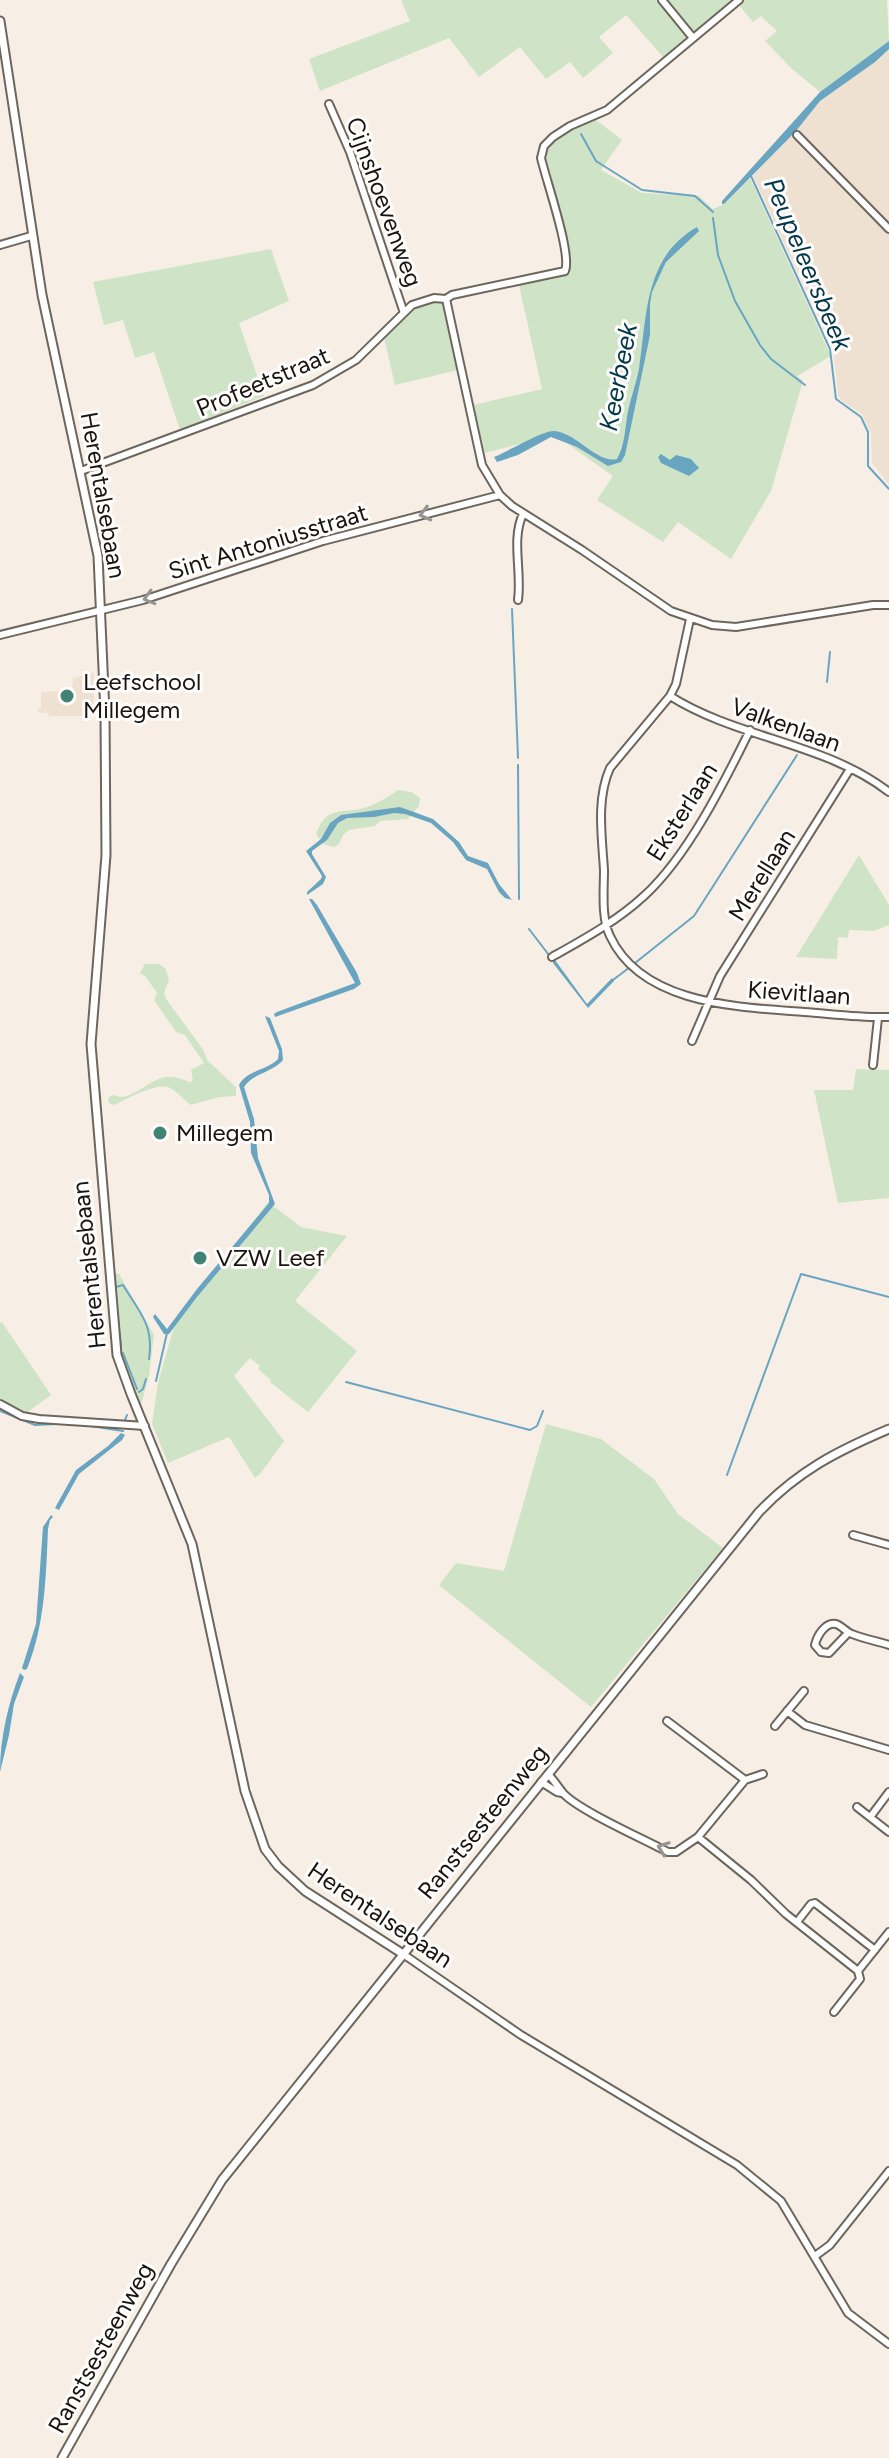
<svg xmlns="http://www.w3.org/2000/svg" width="889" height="2458" viewBox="0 0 889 2458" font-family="Figtree,sans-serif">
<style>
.built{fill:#efe1d2}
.green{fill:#cfe4c6}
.water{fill:#69a5c1}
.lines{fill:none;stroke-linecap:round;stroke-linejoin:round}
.stream{stroke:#69a5c1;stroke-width:2}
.minor-casing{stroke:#6d665d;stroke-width:10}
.tertiary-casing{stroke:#6d665d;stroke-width:11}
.minor{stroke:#fff;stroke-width:6}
.tertiary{stroke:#fff;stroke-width:7}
.oneway{stroke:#979594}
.poi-dot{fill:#408375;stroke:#fffdfb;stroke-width:3}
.labels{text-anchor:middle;stroke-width:6;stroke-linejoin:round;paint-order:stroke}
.street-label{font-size:24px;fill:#171411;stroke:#fffdfb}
.poi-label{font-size:24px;fill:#171411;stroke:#fffdfb;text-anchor:start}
.water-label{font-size:26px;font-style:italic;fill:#01384c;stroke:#fffdfb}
</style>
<rect width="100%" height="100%" fill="#f7efe5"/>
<path class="built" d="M889,46V485L872,463L871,434L862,414L842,401L838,395L833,349L753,176L820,101L844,84Z
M94,673V716H49L48,713H38V709L41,708V692L72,690L73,678Z"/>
<path class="green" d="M401,0H733L664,58L626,15L599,37L613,53L583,78L570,62L546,79L520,47L479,77L449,38L320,91L309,59L410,21Z
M743,0H887L889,41L820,92L792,69L765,41L777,31L761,16L753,22L738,4Z
M595,119L622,140L601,170L642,193L699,196L713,209L724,204L750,178L831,356L797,376L803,381L771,491L731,559L678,522L663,542L597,500L613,476L555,435L485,453L473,405L542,389L519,285L571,274L544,152L561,134Z
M271,249L289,301L239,323L264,396L180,430L154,352L135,358L123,320L104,325L93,282Z
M434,301L444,304L458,370L395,385L384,338L413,309Z
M398,790L411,792L420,798L419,806L408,819L380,821L375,826L349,830L343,835L339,844L334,847L323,844L316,834C327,802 346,816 370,806C379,802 390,796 398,790Z
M859,855L889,905V925L874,931L849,930L848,938L838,937L837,959L796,957Z
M145,964H158L165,968L169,979L164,993L166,999L202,1048L208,1061L236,1087V1096L219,1097L191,1105C184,1100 178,1092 170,1088C159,1081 126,1099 116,1104L112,1105L109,1103L108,1098L112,1095L121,1097L127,1096C153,1086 159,1068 189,1082L193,1081L191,1070L204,1063L185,1035L176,1032L154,1000L157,993L145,976L140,973Z
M856,1069L889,1070V1198L838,1203L814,1090H853Z
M268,1202L301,1227L347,1236L295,1301L357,1351L308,1412L270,1382L271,1380L258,1369L260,1366L250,1358L234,1376L284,1441L261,1473L255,1478L229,1437L168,1463L152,1424L158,1383L174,1327Z
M115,1273L119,1274L154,1335L149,1376L141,1405C120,1363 115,1320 115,1273Z
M2,1322L51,1395L25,1414L0,1399V1323Z
M546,1424L601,1439L654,1479L678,1514L723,1548L591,1707L439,1585L456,1563L504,1571Z"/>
<path class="water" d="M889,41V49L875,62L820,101L796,131L724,204H722V201L820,92Z
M697,227L699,231L666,262L652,292L650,304V335L625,455L621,462L608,466L577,447L551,437L518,455L497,462L494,457C507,452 542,431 553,431C575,431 597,464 617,459C625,446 625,427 628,411C631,397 636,384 639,369C647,316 644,257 697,227Z
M661,454L670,460L676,455L691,459L699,468L689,476L661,463L658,457Z
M400,807L433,819L459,842L468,856L488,863L499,884L512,900L505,898L499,892L487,869L466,860L453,842L431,823L405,814L394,813L374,817L347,818L338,823L327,840L312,851V854L326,877L323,884L307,895V892L321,879L322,876L306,851L321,839L330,823L341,815Z
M309,899H312L317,905L357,973L361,984L354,989L275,1017L274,1014L277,1012L355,983Z
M555,960L587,1004L612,978L614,981L588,1008L553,963Z
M265,1016L270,1018L282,1049L283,1060C272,1073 253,1073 244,1087L254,1119L258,1158L275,1204L197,1297L169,1334H164L153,1317L155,1314L167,1329L197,1289L269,1203V1195L251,1153L250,1122L239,1085C247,1070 266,1071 278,1059L279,1051Z
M121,1433L125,1435L122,1440L79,1474L59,1510L55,1508L76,1470L108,1446Z
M51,1515L53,1517L50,1520L48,1529C46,1576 45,1625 27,1669L24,1670L22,1668L36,1624L43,1527Z
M20,1673L24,1677L14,1704L9,1735L0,1772C0,1738 8,1704 20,1673Z"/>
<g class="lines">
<path class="stream" d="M581,134L596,161L642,190L695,196L713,212
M751,176L830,349L836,399L861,417L868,432V466L889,489
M713,218L718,255L735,301L760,345L771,359L805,385
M512,609L518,758
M827,682L830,652
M518,765L519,899
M529,929L555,963
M635,963L694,916L797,755
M613,980L630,967
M116,1287L123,1285C140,1313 154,1325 149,1359
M117,1312L121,1346
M123,1353L137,1389
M156,1381L167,1333
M346,1382L530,1430L537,1426L543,1411
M139,1392L143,1389L146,1379
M0,1411L35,1425L56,1424
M125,1420L127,1415
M62,1424L84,1425L123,1431
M727,1475L801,1274L889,1297"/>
<g class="minor-casing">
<path id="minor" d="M662,0L693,38
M329,104L350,152L404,313
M797,135L889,229
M0,245L31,236
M446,299L482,465L500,495L512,506L582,550L671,611L712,625L736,627L873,605H889
M446,299L452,295L565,271C572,254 546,180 541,158L544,146L553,137L570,126L607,110L739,0
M81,471L313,385L356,360L412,305L434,298L446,299
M518,600C522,572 511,539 523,514
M690,619L676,684L670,696L610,768C596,799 602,837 604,870C604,890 601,918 610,936C642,1005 739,1007 804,1012C832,1014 861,1018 889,1017
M0,635L143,600L323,541L500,495
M670,696C738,739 824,742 889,792
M552,957C584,939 617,921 644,896C687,857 724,783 750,730
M692,1041L720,976L850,769
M873,1065L878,1018
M0,1404L22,1416L39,1419L145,1426
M853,1535L889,1545
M848,1633L829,1653L821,1652L815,1645C817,1636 825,1622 836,1624C842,1626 846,1632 852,1634C864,1639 877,1641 889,1645
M787,1711L805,1725L889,1750
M667,1721L745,1780
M775,1726L804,1691
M548,1774C554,1780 558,1787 563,1793C577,1809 637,1836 658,1847L668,1852H676L698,1837L745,1780L763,1774
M541,1782L557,1792L562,1793
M857,1807L889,1832
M871,1816L889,1792
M698,1837L751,1880L786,1914L858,1971
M797,1922L811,1904L815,1903L875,1950
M403,1954L521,2035L737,2165L781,2201L848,2313L889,2344
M834,2012L860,1979L858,1971L889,1932
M815,2256L830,2245L889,2171"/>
</g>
<g class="tertiary-casing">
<path id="tertiary" d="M0,21L42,295L98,556L105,713L106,855L91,1044L117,1355L131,1394L192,1544L245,1791L265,1849L278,1866L305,1891L403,1954
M62,2458L171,2264L222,2180L759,1512C798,1471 837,1451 889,1429"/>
</g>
<use href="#minor" class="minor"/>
<use href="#tertiary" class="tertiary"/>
</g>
<defs><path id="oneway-chevron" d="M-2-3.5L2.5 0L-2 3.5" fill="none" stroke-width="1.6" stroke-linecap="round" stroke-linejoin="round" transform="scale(2)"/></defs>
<g class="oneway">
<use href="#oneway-chevron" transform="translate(425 514) rotate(166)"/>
<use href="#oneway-chevron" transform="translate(149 598) rotate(164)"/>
<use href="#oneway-chevron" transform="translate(663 1848) rotate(-160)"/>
</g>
<g class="poi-dot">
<circle cx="67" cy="696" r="8"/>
<circle cx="160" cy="1133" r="8"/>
<circle cx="200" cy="1258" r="8"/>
</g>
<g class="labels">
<g class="street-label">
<text transform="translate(384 202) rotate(70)" y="8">Cijnshoevenweg</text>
<text transform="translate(263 382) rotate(-23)" y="8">Profeetstraat</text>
<text transform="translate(103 495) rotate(80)" y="8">Herentalsebaan</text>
<text transform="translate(268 542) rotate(-17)" y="8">Sint Antoniusstraat</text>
<text transform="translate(786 725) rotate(20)" y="8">Valkenlaan</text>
<text transform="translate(682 812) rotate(-58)" y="8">Eksterlaan</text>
<text transform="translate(762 875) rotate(-58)" y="8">Merellaan</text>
<text transform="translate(799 993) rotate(4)" y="8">Kievitlaan</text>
<text transform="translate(89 1265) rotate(-96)" y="8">Herentalsebaan</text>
<text transform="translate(483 1822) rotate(-51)" y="8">Ranstsesteenweg</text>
<text transform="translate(380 1915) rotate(34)" y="8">Herentalsebaan</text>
<text transform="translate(101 2348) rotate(-61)" y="8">Ranstsesteenweg</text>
</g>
<g class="poi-label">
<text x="83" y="690">Leefschool<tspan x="83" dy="28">Millegem</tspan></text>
<text x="176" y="1141">Millegem</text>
<text x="216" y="1266">VZW Leef</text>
</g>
<g class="water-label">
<text transform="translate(808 264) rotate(67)" y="9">Peupeleersbeek</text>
<text transform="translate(618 377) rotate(-79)" y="9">Keerbeek</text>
</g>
</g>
</svg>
